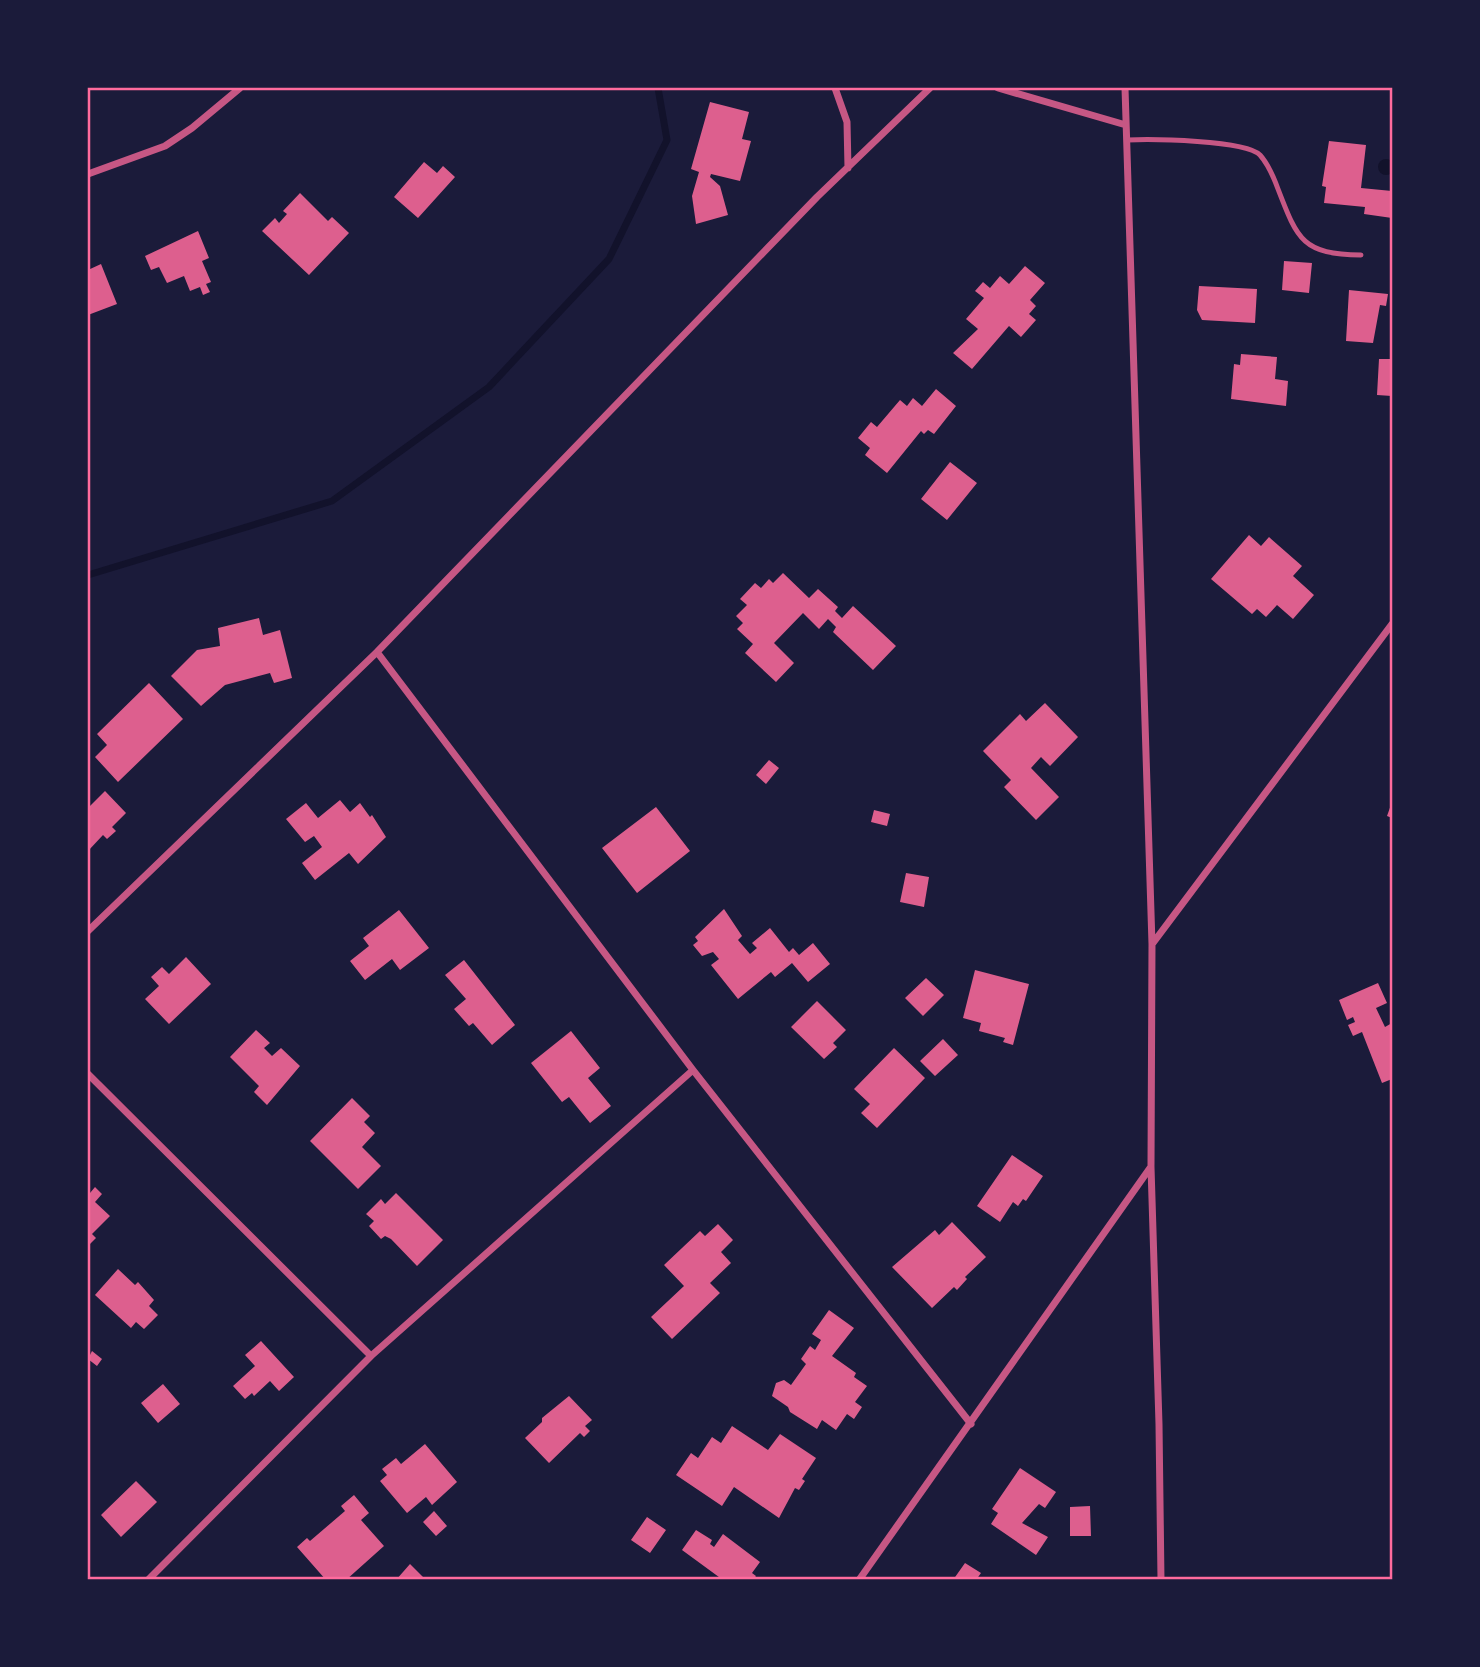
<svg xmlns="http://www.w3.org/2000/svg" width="1480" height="1667" viewBox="0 0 1480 1667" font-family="Figtree,sans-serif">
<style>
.water{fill:#12122b}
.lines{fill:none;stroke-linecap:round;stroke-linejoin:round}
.stream{stroke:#12122b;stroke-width:7}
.building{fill:#dd5f8e}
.service{stroke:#c65784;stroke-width:5}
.minor{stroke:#c65784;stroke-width:7}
.neatline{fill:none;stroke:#ff6b9d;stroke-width:2.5}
</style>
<rect width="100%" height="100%" fill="#1b1b3a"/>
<path class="water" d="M1378 167a8 8 0 1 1 16 0a8 8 0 1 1-16 0Z"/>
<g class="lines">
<path class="stream" d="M88,575L332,501L489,387L609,259L667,140L658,88"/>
</g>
<path class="building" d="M710,102L749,112L742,139L751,141L740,181L711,174L710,177L720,186L728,215L696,224L692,196L699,172L691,169Z
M1329,141L1366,145L1361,188L1392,191V218L1364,214L1365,207L1324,203L1326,187L1322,186Z
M424,162L437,173L443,166L455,177L418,218L394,197Z
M300,193L328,221L332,217L349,233L309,275L262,231L275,218L279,223L287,214L283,211Z
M198,231L209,258L202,261L211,282L206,284L210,292L203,295L200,287L190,291L184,276L167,283L159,267L151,270L145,256Z
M1284,261L1312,263L1309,293L1282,290Z
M101,264L117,304L88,315V270Z
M1025,266L1045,283L1030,300L1036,306L1029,314L1036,320L1021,337L1009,326L972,369L953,353L978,329L966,319L984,298L975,291L983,282L990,288L1000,276L1009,284Z
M1199,286L1257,289L1255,323L1202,320L1197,310Z
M1349,290L1388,294L1386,306L1380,305L1373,343L1346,341Z
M1241,354L1277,357L1275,379L1288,381L1286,406L1231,399L1234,364L1240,365Z
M1379,359H1392V396L1377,395Z
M936,389L956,406L934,434L928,430L924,434L921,431L887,473L865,455L870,448L858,438L871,422L877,427L900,400L907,406L913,398L922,406Z
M950,462L977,483L947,520L921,499Z
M1249,535L1261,546L1269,537L1302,566L1293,576L1314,595L1293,619L1277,605L1266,617L1257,609L1252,614L1211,579Z
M783,573L809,598L818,589L838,607L835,611L842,618L853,606L896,646L873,670L833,632L836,627L828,619L819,629L803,613L774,643L794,663L776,682L745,653L753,644L737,629L743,623L736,616L747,605L740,599L755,583L761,588L769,579L773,583Z
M259,618L263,635L280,630L292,678L274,683L270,673L225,685L201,706L171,676L197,650L220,646L218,628Z
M149,683L183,719L118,782L95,757L107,745L97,734Z
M1045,703L1078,737L1050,766L1041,757L1031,768L1059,797L1036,820L1004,787L1011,780L983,751L1020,714L1026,721Z
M769,760L779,768L766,784L756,775Z
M105,791L126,813L112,827L116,831L107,839L103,835L88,851V808Z
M340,800L350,812L360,803L370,817L372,815L386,837L358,864L349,853L315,880L302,863L322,847L314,836L305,842L286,819L306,803L318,818Z
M1392,802V818L1387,816Z
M656,807L690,851L637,893L602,848Z
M874,810L890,814L887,826L871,822Z
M906,873L929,877L924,907L900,902Z
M724,909L742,936L738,940L750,954L757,948L752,943L770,928L789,952L793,948L799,955L813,943L830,964L808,982L792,963L775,977L771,972L738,999L711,965L719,959L713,952L702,956L693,945L698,941L695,937Z
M399,910L429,948L400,970L392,959L365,980L350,961L369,946L363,938Z
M186,957L211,984L169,1024L145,999L159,986L151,977L162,967L169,974Z
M464,960L515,1025L492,1045L473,1023L469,1026L454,1009L466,999L445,975Z
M975,970L1029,984L1013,1045L1003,1042L1005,1038L979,1031L981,1023L963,1018Z
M926,978L944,995L923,1016L905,998Z
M1378,983L1387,1003L1376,1008L1385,1027L1392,1023V1079L1382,1083L1362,1032L1353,1036L1348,1025L1355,1022L1353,1017L1347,1020L1339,1000Z
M817,1001L846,1030L833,1043L837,1047L824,1059L791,1027Z
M256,1030L270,1043L264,1048L272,1056L281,1048L300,1066L267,1105L254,1092L259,1086L230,1057Z
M571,1031L600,1068L588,1078L611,1106L590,1123L569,1097L562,1102L531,1063Z
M943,1039L958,1055L935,1076L920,1061Z
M894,1048L925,1078L877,1128L861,1113L870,1104L854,1089Z
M352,1098L370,1116L364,1122L375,1133L362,1147L381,1166L358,1189L310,1141Z
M1012,1155L1043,1176L1026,1201L1023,1199L1018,1206L1013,1202L1000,1222L977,1206Z
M95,1187L102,1194L95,1202L110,1216L92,1234L96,1238L88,1246V1190L90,1193Z
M396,1193L443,1240L417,1266L391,1239L385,1236L381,1239L369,1226L374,1221L366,1214L381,1199L385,1204Z
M952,1222L986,1257L965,1277L967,1279L957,1290L954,1287L932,1308L892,1267L935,1230L939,1235Z
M718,1224L733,1240L721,1252L731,1263L710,1283L720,1293L672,1339L651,1317L684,1286L664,1265L700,1231L705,1236Z
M118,1269L135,1285L138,1282L154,1300L149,1306L158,1315L144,1329L136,1322L131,1328L95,1295Z
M829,1310L854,1328L832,1356L856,1373L854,1377L867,1386L855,1402L862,1407L854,1419L847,1414L836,1430L822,1420L817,1429L790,1412L788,1407L772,1396L776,1383L784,1380L791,1385L806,1364L801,1359L810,1346L815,1350L821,1340L812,1334Z
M261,1341L294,1377L279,1391L270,1381L254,1396L252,1393L245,1399L233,1386L255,1366L245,1355Z
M92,1351L102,1359L97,1366L88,1359Z
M163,1384L180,1404L158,1423L141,1403Z
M569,1396L592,1420L585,1426L590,1431L584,1437L580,1433L549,1463L525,1438L542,1422V1418Z
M732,1426L768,1450L780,1434L816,1458L802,1479L805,1481L799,1490L795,1488L779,1518L734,1487L722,1506L676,1475L691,1453L698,1458L712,1437L721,1443Z
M425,1444L457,1482L432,1505L426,1497L407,1513L380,1481L387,1475L382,1469L396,1458L401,1464Z
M1020,1468L1056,1492L1045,1508L1039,1504L1022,1523L1048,1537L1036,1555L991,1524L998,1513L992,1509Z
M136,1481L157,1502L121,1537L101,1515Z
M354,1495L369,1513L361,1520L384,1546L346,1580H326L297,1547L307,1538L310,1541L345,1511L341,1506Z
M1090,1506L1091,1536H1070V1507Z
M434,1511L447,1526L436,1536L423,1522Z
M647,1517L666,1530L650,1553L631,1540Z
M696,1530L712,1540L710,1544L714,1547L723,1534L760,1562L752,1573L756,1576L753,1580H723L682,1550Z
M965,1563L981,1573L976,1580H953Z
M410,1564L426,1580H396Z"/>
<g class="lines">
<path class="service" d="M1127,140C1152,139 1245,140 1260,155C1268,164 1274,178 1278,189C1298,241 1303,254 1361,255"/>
<path class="minor" d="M835,88L847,122L848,168
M998,88L1126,125
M1125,88L1152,944L1151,1167L1159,1424L1161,1580
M88,174L165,146L192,128L240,88
M377,652L693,1070L971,1424
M88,931L377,652L817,197L930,88
M1153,943L1392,624
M88,1074L371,1356
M148,1580L371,1356L693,1070
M859,1580L1150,1168"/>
</g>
<rect width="1480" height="1667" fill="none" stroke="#1b1b3a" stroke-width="178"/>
<rect x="89" y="89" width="1302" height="1489" class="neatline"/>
</svg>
